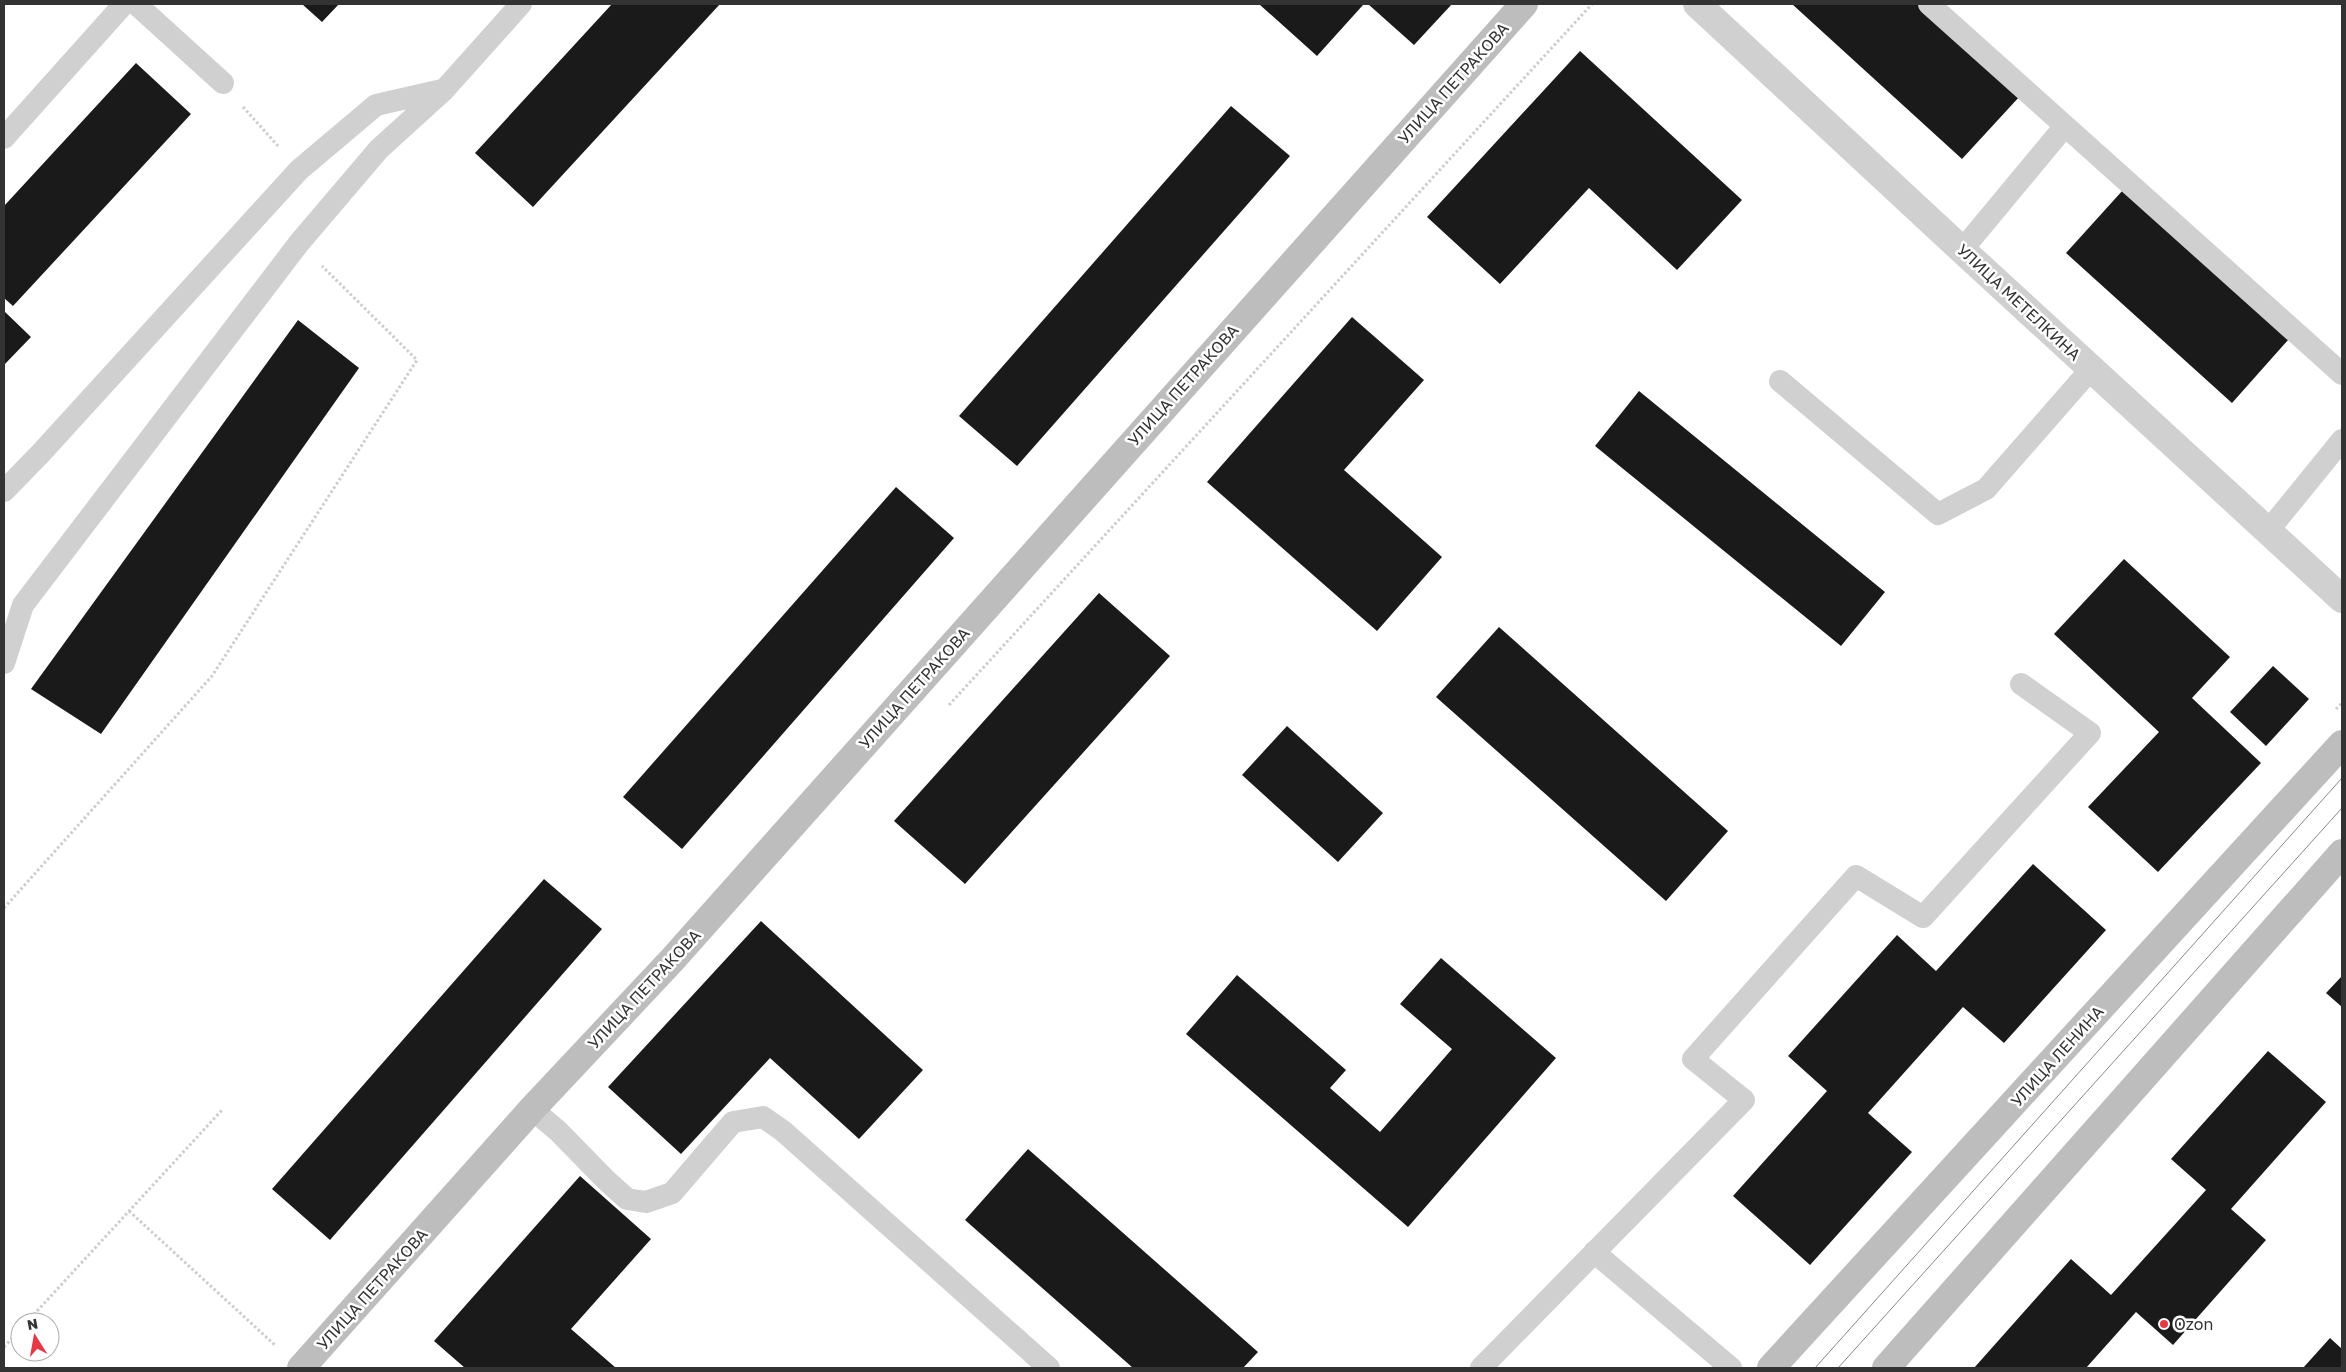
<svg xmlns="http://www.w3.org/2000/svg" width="2346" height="1372" viewBox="0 0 2346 1372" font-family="'Golos Text',sans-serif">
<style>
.building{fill:#1a1a1a}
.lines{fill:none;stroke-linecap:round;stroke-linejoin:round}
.path{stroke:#cdcdcd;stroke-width:3;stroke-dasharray:2.5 2.5;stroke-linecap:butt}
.lane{stroke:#d0d0d0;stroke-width:22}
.street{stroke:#d0d0d0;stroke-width:28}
.secondary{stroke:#bdbdbd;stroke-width:28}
.tram{stroke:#888;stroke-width:1}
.poi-dot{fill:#e63946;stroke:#fff;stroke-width:2}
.labels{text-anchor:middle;stroke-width:5;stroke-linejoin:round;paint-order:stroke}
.street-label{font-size:16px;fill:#333;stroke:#fff}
.poi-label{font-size:16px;fill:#333;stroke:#fff;text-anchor:start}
</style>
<rect width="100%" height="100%" fill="#fff"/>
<path class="building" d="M302,4H339L322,22Z
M612,4H720L533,207L475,153Z
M1259,4H1362L1363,5L1317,56Z
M1368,4H1452L1414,45Z
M1792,4H1918L2020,96L1962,159Z
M1580,51L1742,200L1677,270L1589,188L1500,284L1427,217Z
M136,63L191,114L13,306L4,298V206Z
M1231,106L1290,156L1017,466L959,416Z
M2123,190L2289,339L2232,403L2066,253Z
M4,311L31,337L4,365Z
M1352,317L1424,380L1344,470L1442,557L1377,631L1207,482Z
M298,320L359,368L101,734L31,689Z
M1639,391L1885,592L1841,646L1595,446Z
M896,487L954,538L682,849L623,797Z
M2124,559L2230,657L2192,698L2261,763L2158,872L2088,807L2159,732L2054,634Z
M1099,593L1170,656L965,884L894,821Z
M1499,627L1728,831L1666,901L1436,697Z
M2273,666L2309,699L2266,746L2230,712Z
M1287,726L1383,813L1338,862L1242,775Z
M2033,864L2106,930L2004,1043L1963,1007L1868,1113L1912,1152L1810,1265L1733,1196L1827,1091L1788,1056L1897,935L1936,971Z
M544,879L602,929L330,1240L272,1189Z
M761,921L923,1070L859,1139L770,1058L681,1154L608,1087Z
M1441,958L1556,1058L1408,1227L1186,1034L1237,975L1346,1070L1330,1088L1380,1132L1452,1049L1400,1004Z
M2342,976V1007L2326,993Z
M2268,1051L2326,1102L2231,1209L2266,1240L2173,1345L2136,1312L2086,1368H1974L2071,1259L2111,1295L2206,1190L2171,1159Z
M1028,1149L1258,1352L1243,1368H1133L965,1220Z
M580,1176L651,1239L571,1329L616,1368H465L434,1341Z
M2330,1338L2342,1349V1368H2303Z"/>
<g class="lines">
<path class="path" d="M243,107L279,147
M949,705L1592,4
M2336,709L2342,703
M4,908L212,676L417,360L322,266
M129,1211L276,1346
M27,1322L222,1110
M4,1347L20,1330"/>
<path class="lane" d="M136,4L223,83
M1929,4L2342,374
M4,138L124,4
M1962,250L2065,126
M1780,381L1938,514L1986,489L2091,369
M4,491L41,453L299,170L376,105L442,90
M2268,531L2342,440
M4,663L23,605L299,243L379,149L444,90L521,4
M532,1109L558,1131L606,1180L627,1199L646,1202L672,1193L733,1122L763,1117L783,1131L1049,1368
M1594,1252L1731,1368
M1481,1368L1744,1100L1693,1059L1856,876L1923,917L2090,733L2021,684"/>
<path class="street" d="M1697,4L1962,250L2342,599"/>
<path class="secondary" d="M301,1368L532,1109L672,960L1524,4
M1771,1368L2342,744
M1886,1368L2342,853"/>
<path class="tram" d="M1815,1368L2342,778
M1838,1368L2342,808"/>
</g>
<circle class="poi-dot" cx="2164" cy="1324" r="5"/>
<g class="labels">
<g class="street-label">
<text transform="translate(1453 83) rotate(-48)" y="6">УЛИЦА ПЕТРАКОВА</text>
<text transform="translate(2019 302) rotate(43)" y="6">УЛИЦА МЕТЕЛКИНА</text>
<text transform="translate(1183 385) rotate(-48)" y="6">УЛИЦА ПЕТРАКОВА</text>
<text transform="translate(914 688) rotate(-48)" y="6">УЛИЦА ПЕТРАКОВА</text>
<text transform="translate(644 989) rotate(-47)" y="6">УЛИЦА ПЕТРАКОВА</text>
<text transform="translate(2057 1056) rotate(-48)" y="6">УЛИЦА ЛЕНИНА</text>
<text transform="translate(372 1289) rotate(-48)" y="6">УЛИЦА ПЕТРАКОВА</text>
</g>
<g class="poi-label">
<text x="2174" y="1330">Ozon</text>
</g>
</g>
<rect width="2346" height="1372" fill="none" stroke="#333333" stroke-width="10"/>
<g transform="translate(35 1337) rotate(349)"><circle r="24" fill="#ffffff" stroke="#adadad"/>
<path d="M0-4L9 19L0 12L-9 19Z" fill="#e63946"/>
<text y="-8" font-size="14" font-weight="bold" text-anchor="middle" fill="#333333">N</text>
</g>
</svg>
